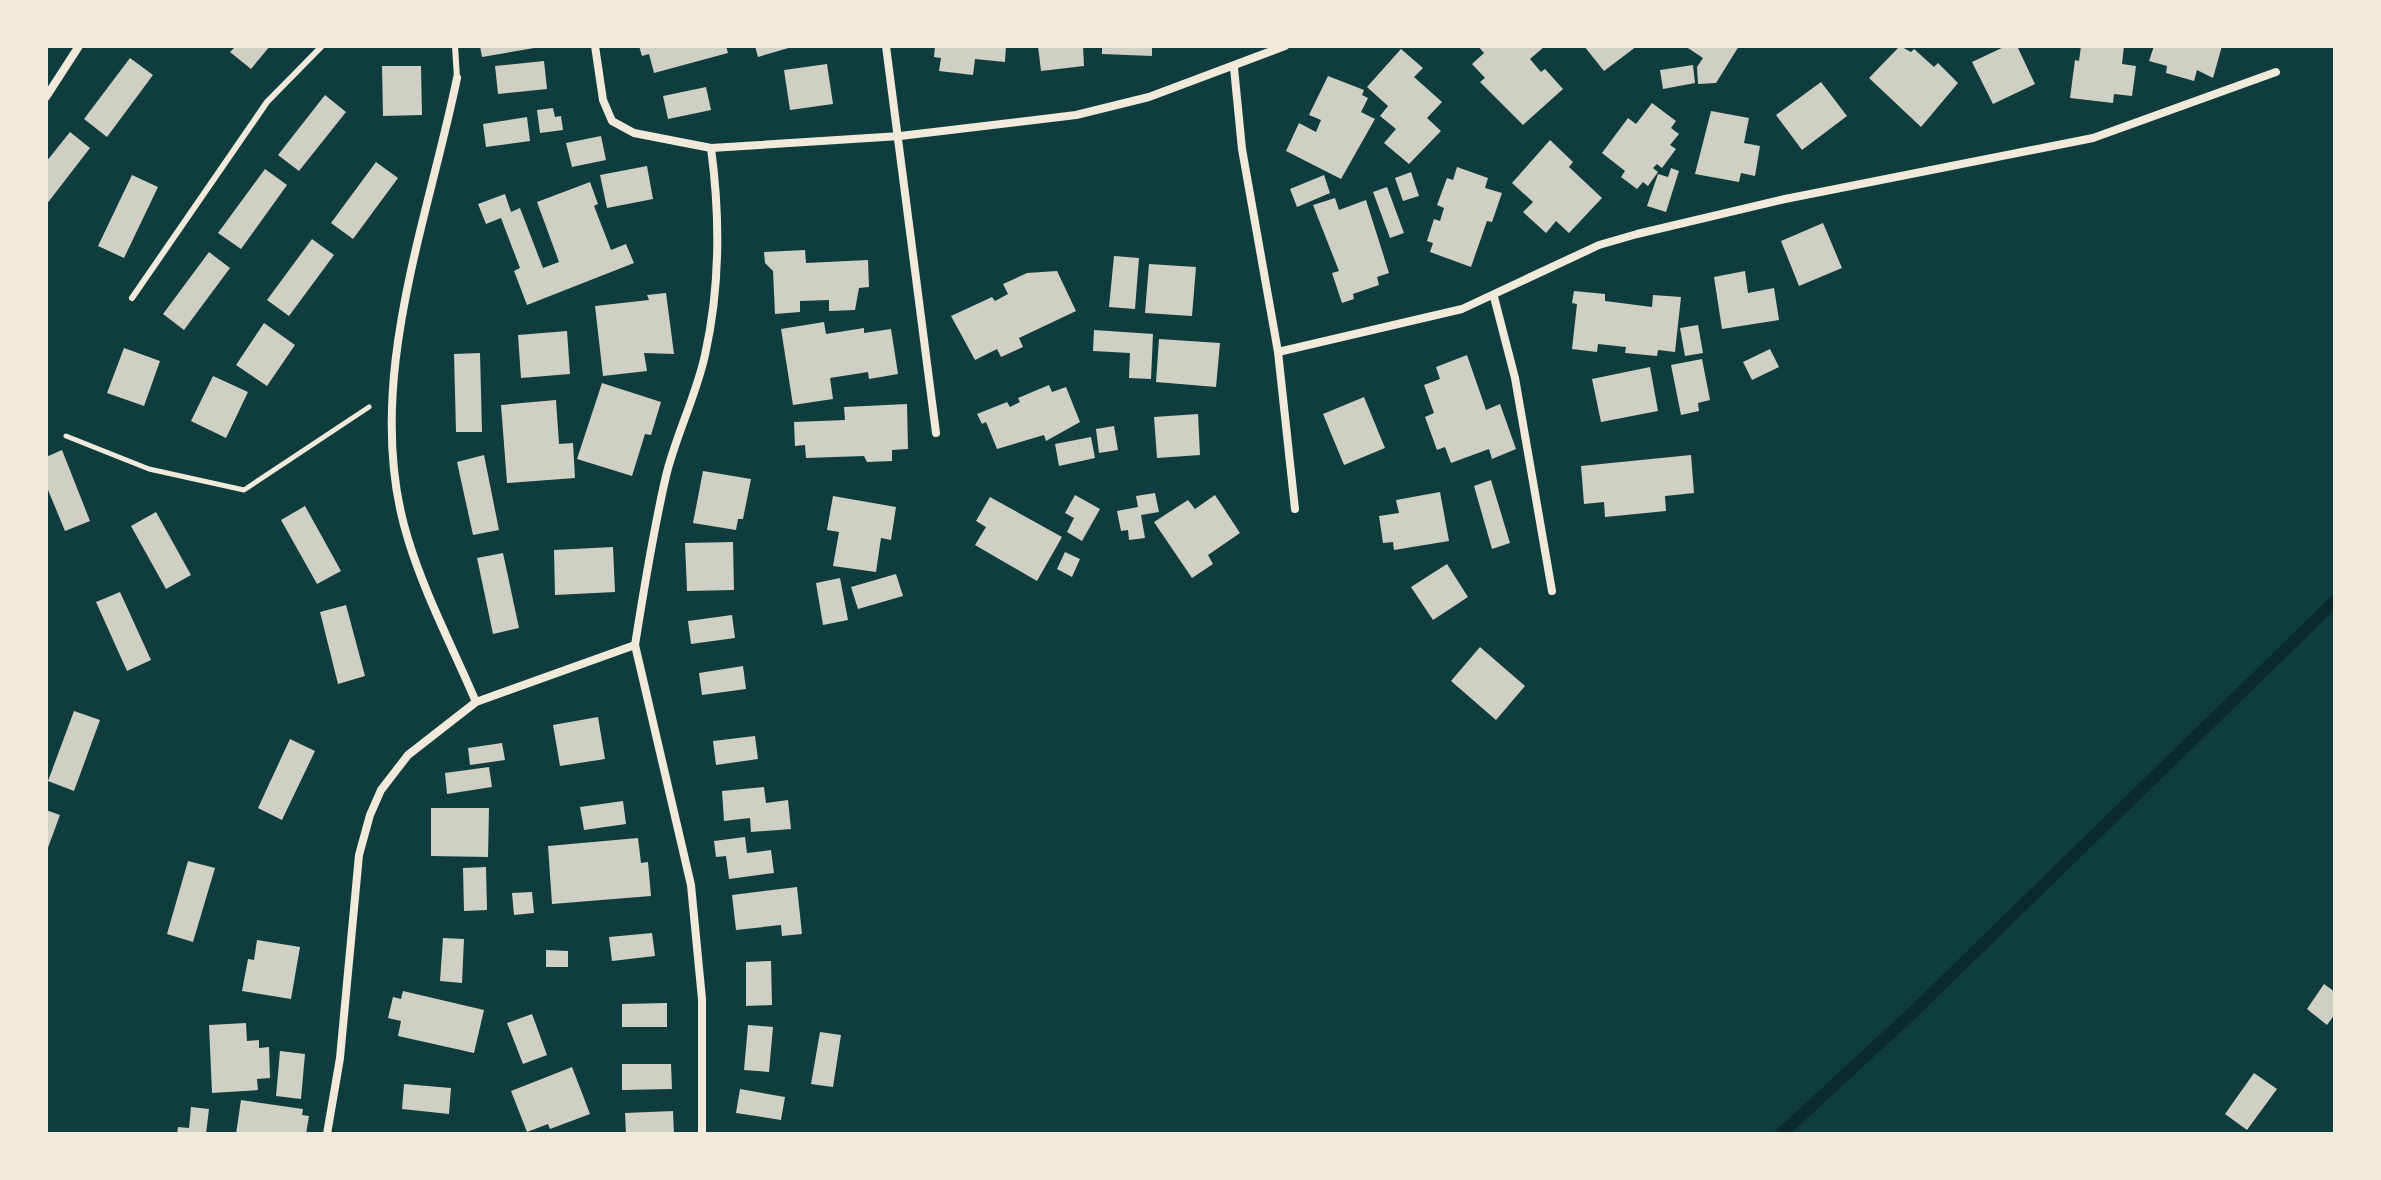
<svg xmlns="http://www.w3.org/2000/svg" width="2381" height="1180" viewBox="0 0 2381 1180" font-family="'Noto Serif',serif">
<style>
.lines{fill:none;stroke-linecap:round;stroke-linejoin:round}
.stream{stroke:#0a2a2b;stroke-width:12}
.building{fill:#cfcfc3}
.path{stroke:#f1e9da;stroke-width:5}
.service{stroke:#f1e9da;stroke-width:6}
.minor{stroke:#f1e9da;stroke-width:8}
</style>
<rect width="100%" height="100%" fill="#0f3d3e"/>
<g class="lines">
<path class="stream" d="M1781,1134L1910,1015L2335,601"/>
</g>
<path class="building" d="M236,46H270L251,69L230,52Z
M480,46H534V48L482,57Z
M639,46H726L728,53L654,73L649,54L642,56Z
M755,46H791L792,47L758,57Z
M935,46H1006L1005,62L975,59L973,75L939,71L941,58L934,57Z
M1038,46H1083L1084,66L1041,71Z
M1102,46H1152V56L1102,54Z
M1478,46H1545L1530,59L1541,72L1545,69L1563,89L1523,125L1480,82L1485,78L1472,64L1484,53Z
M1584,46H1637L1604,71Z
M1685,46H1739L1716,83L1698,84L1697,67L1703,58Z
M1900,46L1911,52L1914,49L1934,67L1938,63L1958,83L1921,127L1869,78Z
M2006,46H2017L2035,84L1993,104L1972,62Z
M2081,46H2124L2122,64L2136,66L2132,96L2114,94L2113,103L2070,98L2075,60L2079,61Z
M2154,46H2222L2213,78L2197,70L2194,81L2166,73L2167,66L2149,61Z
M1401,49L1423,68L1414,77L1442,102L1427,118L1441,131L1409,164L1384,143L1396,129L1380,116L1388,106L1367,87Z
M130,58L153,75L107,137L84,119Z
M544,61L547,89L498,94L495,66Z
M827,64L833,104L790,110L784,70Z
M1693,65L1695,83L1663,89L1660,70Z
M382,66H421L422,115L383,116Z
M1328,76L1364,90L1362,95L1368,98L1361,112L1375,119L1341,179L1286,151L1299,123L1316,132L1321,120L1309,115Z
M1821,82L1847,116L1802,150L1776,115Z
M706,87L711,110L668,119L663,96Z
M325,95L346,112L299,171L278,155Z
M1652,103L1676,121L1671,128L1679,134L1670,145L1676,149L1662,168L1657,164L1653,168L1658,172L1648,186L1643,182L1637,189L1621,177L1625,171L1602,153L1628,118L1636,124Z
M553,108L555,117L561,116L563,130L540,133L537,110Z
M1711,111L1749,118L1744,143L1760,146L1755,176L1741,173L1739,182L1695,174Z
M527,117L530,141L486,147L483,124Z
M70,132L90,148L46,205V162Z
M601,136L606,160L572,167L566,143Z
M1550,140L1573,162L1569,167L1602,198L1569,233L1556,221L1546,233L1523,212L1533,202L1512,183Z
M376,162L398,178L353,239L331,223Z
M647,166L653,199L607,208L600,175Z
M1457,167L1488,178L1485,188L1502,193L1492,222L1487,221L1471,267L1430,252L1433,243L1427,241L1434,219L1440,221L1444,208L1437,205L1447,178L1453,180Z
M1671,168L1679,171L1666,212L1647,206L1658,174L1668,177Z
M265,169L287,185L241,249L218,233Z
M1411,172L1419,196L1403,201L1395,178Z
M132,175L158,187L124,258L98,246Z
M1324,175L1330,193L1297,207L1290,189Z
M590,182L598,204L594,206L611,250L626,244L634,263L527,305L514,271L520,268L501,218L486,224L478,204L505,194L511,212L520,208L543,268L559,262L537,202Z
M1387,187L1404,233L1390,238L1373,192Z
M1335,198L1339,210L1366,200L1389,273L1377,277L1379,285L1353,294L1354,299L1342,303L1332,273L1339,271L1313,205Z
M1823,223L1842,268L1799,286L1781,241Z
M312,239L334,255L289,316L267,300Z
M805,250L806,263L868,260L869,287L859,288L855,310L829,311V300L800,301V312L775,314L773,271L765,263L764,252Z
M209,252L230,268L184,330L163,314Z
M1114,256L1139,258L1135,309L1109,307Z
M1149,264L1196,267L1192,316L1145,313Z
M1057,271L1076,311L1019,338L1023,347L1001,357L997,349L975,360L951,316L992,297L995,301L1008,294L1003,284L1027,273Z
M1745,271L1748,293L1774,288L1779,320L1722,329L1714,277Z
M1574,291L1605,294V301L1652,307L1653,295L1681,297L1675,352L1658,350L1657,356L1625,353L1626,347L1598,344L1597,352L1572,349L1577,304L1572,303Z
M666,293L674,354L644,353L647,371L603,376L595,306L649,300L647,295Z
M824,322L826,334L864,328V333L891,329L898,374L869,379L868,372L830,378L833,399L793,405L781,329Z
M264,323L295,345L267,386L236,365Z
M1698,325L1703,353L1685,356L1680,328Z
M1094,330L1153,334L1151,379L1129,378L1130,353L1093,351Z
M567,331L570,374L521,378L518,335Z
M1159,339L1220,343L1216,387L1156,382Z
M124,348L160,361L144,406L107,393Z
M1770,349L1779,367L1752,380L1743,362Z
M480,353L482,432H456L454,354Z
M1467,355L1486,410L1500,404L1516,449L1492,459L1489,449L1451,463L1445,447L1437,450L1425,417L1434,413L1424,385L1440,379L1436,367Z
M1702,359L1710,400L1698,403L1699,411L1681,415L1671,365Z
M1650,367L1658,411L1601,422L1592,379Z
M213,376L248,392L226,438L191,421Z
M602,383L661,402L651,435L645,434L632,476L577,459Z
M1049,385L1052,392L1066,387L1080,422L1046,441L1044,435L997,449L986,422L982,424L977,414L1007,402L1010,407L1020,402L1018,398Z
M1364,397L1385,448L1344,465L1323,414Z
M556,400L559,444L573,443L575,478L507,483L501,405Z
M907,404L908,449L892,450V461L867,462L864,456L806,458L805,445L795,446L794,422L845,420L844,407Z
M1198,414L1200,455L1157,458L1154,417Z
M1114,426L1118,450L1099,453L1096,429Z
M1091,437L1095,458L1059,466L1055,444Z
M62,450L90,521L65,531L46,485V457Z
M484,455L499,530L473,535L457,462Z
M1691,455L1694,493L1665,496L1666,511L1605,517L1604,502L1584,504L1581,466Z
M703,471L751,479L743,519H738L736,530L693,523Z
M1491,480L1510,543L1492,549L1474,486Z
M1440,492L1449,541L1394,550L1393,542L1383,543L1379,516L1399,513L1396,500Z
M1155,493L1159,512L1141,515L1145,538L1129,540L1128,530L1121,531L1117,511L1138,507L1136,496Z
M1075,495L1100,509L1082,541L1067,532L1074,518L1065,513Z
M1215,495L1240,533L1208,555L1213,564L1192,578L1154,522L1188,500L1195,509Z
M833,496L896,507L891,540L881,538L876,572L833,566L839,532L827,530Z
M990,497L1062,537L1037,581L975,545L986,527L976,521Z
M305,506L341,571L317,584L281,520Z
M156,512L191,575L166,589L131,526Z
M733,542L734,590L687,591L685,543Z
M613,547L615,592L555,595L554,550Z
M1065,552L1080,559L1072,577L1057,569Z
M503,553L519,628L493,634L477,558Z
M1447,564L1468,597L1433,620L1411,587Z
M896,574L903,596L858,609L851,587Z
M840,578L848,620L823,625L816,583Z
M120,592L151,660L127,671L96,602Z
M346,605L365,676L338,684L320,612Z
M732,615L735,638L691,644L688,621Z
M1480,647L1525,686L1496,720L1451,681Z
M743,666L746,689L702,695L699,673Z
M74,711L100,720L74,791L48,781Z
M598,717L605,759L560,766L553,725Z
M755,736L758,759L716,765L713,741Z
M290,739L315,751L282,820L258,808Z
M502,743L505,760L470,765L468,748Z
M489,767L492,787L447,794L445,773Z
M764,787L766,803L788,800L791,829L751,832L750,818L724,821L722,791Z
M623,801L626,824L584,830L580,807Z
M431,808H489L488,857L431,856Z
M46,810L60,815L46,853Z
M745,837L747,853L771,850L774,873L729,879L726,856L716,857L714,841Z
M638,838L641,863L648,862L651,896L552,904L548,846Z
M188,861L215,868L193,942L167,934Z
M486,867L487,910L464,911L463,868Z
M797,887L802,934L782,936L781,925L736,930L732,895Z
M532,892L534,913L514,915L512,893Z
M652,933L655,956L612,961L609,937Z
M443,938L464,939L462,983L440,981Z
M257,940L300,947L291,999L242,991L248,959L254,960Z
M546,950L568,951V967H546Z
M771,961L772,1005L746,1006V962Z
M2324,984L2335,992V1014L2327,1025L2307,1009Z
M403,991L484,1010L474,1053L398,1036L401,1021L388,1018L393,997L401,999Z
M667,1003V1027H622V1004Z
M532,1014L547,1055L523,1064L507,1023Z
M246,1023L247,1041L259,1040V1048L269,1047L270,1078L257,1079L258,1090L212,1093L209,1025Z
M748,1025L773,1027L769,1072L744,1070Z
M820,1032L841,1035L833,1087L811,1084Z
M280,1051L305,1054L301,1099L276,1096Z
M622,1064H671L672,1089L622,1090Z
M572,1067L590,1114L550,1129L548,1124L527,1132L511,1091Z
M2254,1073L2277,1089L2247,1130L2225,1114Z
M404,1084L451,1088L449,1114L402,1109Z
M740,1089L785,1097L781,1120L736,1113Z
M241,1100L303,1109L302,1115L309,1116L306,1134H236Z
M191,1107L209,1109L206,1134H177L178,1127L189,1128Z
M673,1111L674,1134H626L625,1113Z"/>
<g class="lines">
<path class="path" d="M66,436L149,469L244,490L369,407"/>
<path class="service" d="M455,46L457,78
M132,298L267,102L322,46"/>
<path class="minor" d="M595,46L603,100L612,121L634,133L711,148L900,136L1076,115L1149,97L1285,46
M886,46L936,433
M1234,68L1242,149L1278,352L1462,309L1599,245L1637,234L1785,199L2093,138L2276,72
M457,78C427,225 361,389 408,539C425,595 453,648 476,702
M46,97L79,46
M1494,297L1515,378L1552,591
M1278,352L1295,509
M635,645L691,885L702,999V1134
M327,1134L340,1058L359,855L370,815L381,790L408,755L476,702L635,645C644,588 653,532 666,476C676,435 696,396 705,355C720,288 720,215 711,148"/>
</g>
<rect width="2381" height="1180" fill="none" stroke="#f1e9da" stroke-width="96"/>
</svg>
